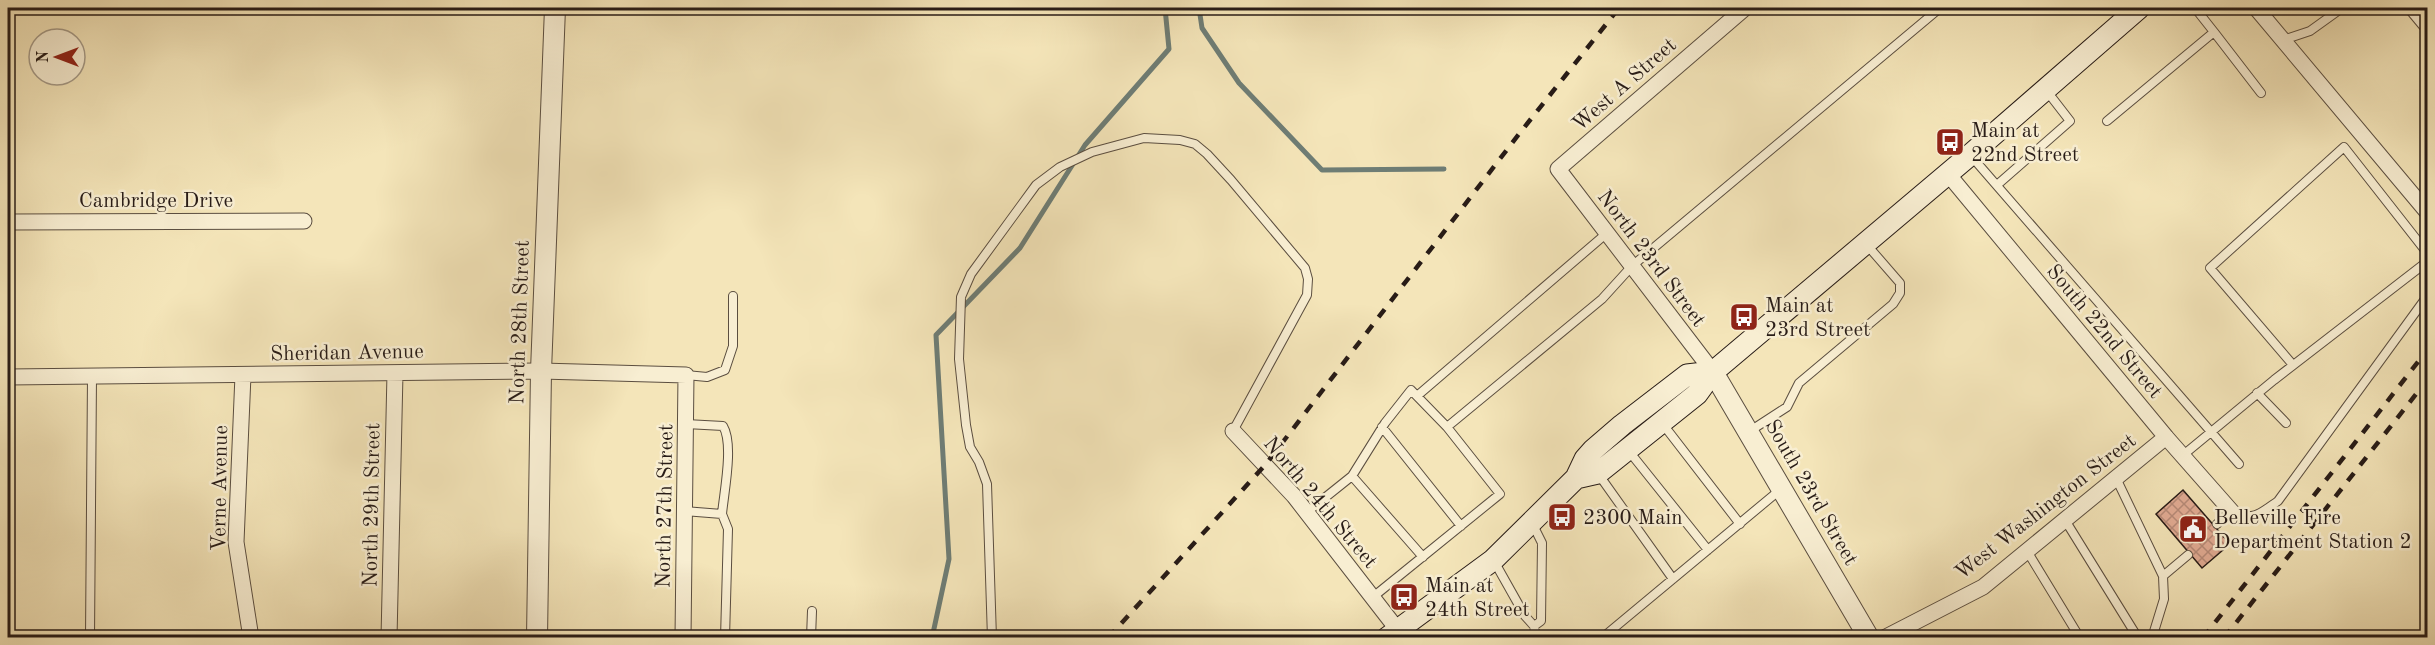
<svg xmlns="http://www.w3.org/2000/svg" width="2435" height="645" viewBox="0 0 2435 645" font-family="'Old Standard TT',serif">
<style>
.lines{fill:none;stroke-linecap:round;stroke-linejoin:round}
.stream{stroke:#6e7d75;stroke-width:5}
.building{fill:url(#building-cross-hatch);stroke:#281c17;stroke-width:1.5}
.service-casing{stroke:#5b4e40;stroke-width:10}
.minor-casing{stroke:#5b4e40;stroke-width:17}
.tertiary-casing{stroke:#5b4e40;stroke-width:22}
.secondary-casing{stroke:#281c17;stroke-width:23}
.service{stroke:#f8eed2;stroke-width:8}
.minor{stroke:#f8eed2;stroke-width:15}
.tertiary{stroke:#f8eed2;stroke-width:20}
.secondary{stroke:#f8eed2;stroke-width:21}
.rail{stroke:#281c17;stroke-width:4.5;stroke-dasharray:10 10;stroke-linecap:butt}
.labels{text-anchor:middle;stroke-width:5;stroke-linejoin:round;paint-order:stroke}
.street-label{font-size:21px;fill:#281c17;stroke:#f8eed2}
.poi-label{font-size:21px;fill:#281c17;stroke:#f8eed2;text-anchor:start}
</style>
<defs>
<pattern id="building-cross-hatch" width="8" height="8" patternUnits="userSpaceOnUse" patternTransform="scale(1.5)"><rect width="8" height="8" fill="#e1ab93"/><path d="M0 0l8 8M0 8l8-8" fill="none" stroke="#b68a77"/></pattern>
</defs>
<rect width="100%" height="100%" fill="#f4e5b9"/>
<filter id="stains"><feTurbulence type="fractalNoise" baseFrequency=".00333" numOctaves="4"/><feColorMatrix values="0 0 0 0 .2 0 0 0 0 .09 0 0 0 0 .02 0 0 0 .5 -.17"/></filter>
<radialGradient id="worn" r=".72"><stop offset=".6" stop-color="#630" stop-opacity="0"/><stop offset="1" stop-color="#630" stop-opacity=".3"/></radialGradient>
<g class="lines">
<path class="stream" d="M1199,8L1202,28L1239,83L1322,170L1444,169
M932,638L949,559L936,335L1020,248L1085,145L1169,49L1165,8"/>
</g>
<path class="building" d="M2183,490L2230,544L2202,568L2156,514Z"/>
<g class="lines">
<g class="service-casing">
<path id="service" d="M2408,8L2428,32
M2214,32L2261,93
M2283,40L2310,31L2342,8
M2107,121L2214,32L2195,8
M1972,157L2239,464
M1997,185L2070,121L2046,90
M2293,365L2210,268L2344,147L2428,254
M686,375L707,377L725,370L733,346V296
M2257,393L2286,423
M1417,396L1607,233
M1662,423L1740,524
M686,424L723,426C734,444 724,492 722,514
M1382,427L1461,526
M1750,431L1787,407L1799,383L1893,304L1900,293V283L1867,245
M1628,450L1708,550
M2182,456L2274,380L2428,261
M1599,475L1673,579
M1352,476L1423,557
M2116,478L2163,576L2164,599L2152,638
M684,511L722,514L728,529L725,638
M1307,512L1352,476L1385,423L1411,390L1447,427L1602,299L1632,266L1940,8
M2233,513C2254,521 2261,513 2278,501L2428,295
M2065,520L2138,638
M1532,523L1542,543L1541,621L1534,626
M2217,524L2231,511
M2027,551L2080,638
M1494,561L1525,616L1534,626L1536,638
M2163,576L2188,555
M1373,597L1500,494L1447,427
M90,638L92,376
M811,638L812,611
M992,638L987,484L979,462L970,447L966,425L959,359L961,297L971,274L1036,185L1060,167L1092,152L1144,138L1180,140L1195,144L1207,154L1231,180L1305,268L1308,279L1307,295L1233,431
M1602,638L1781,489"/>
</g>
<g class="minor-casing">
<path id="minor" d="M2256,8L2428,213
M1948,174L2166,437L2233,513
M8,222L304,221
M1713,372L1558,169L1745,8
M243,375L236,542L251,638
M8,377L541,371L686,375L683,638
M1233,431L1294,496L1397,629
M389,638L395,373
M1884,638L1983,587L2166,437"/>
</g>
<g class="tertiary-casing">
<path id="tertiary" d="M1713,372L1869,638
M537,638L541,371L555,8"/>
</g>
<g class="secondary-casing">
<path id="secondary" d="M1576,478L1598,473L1697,394L1713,372L1970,155L2139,8
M1387,638L1493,560L1576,478L1585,459L1593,450L1622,425L1687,375L1713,372"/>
</g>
<use href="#service" class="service"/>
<use href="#minor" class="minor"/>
<use href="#tertiary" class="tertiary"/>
<use href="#secondary" class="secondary"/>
<path class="rail" d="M1108,638L1266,464L1519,134L1619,8
M2203,638L2428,349
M2224,638L2428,379"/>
</g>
<defs>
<g id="bus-square" transform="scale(1.5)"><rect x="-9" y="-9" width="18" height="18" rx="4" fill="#8f2418" stroke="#f8eed2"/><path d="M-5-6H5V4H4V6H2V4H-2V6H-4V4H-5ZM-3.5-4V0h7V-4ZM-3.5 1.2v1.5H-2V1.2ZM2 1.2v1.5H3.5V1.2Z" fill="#fff"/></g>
<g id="civic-square" transform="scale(1.5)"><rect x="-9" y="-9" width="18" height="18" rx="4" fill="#8f2418" stroke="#f8eed2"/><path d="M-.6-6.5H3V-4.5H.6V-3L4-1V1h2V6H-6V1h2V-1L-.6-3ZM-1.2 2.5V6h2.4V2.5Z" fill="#fff"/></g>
</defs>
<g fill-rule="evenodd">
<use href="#bus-square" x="1950" y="142"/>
<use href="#bus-square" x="1744" y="317"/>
<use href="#bus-square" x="1562" y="517"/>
<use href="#civic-square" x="2193" y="529"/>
<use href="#bus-square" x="1404" y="597"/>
</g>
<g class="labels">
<g class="street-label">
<text transform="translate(1624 84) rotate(-41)" y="7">West A Street</text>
<text x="156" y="207">Cambridge Drive</text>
<text transform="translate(1652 258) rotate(53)" y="7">North 23rd Street</text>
<text transform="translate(519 322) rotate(-88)" y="7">North 28th Street</text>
<text transform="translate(2105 331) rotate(50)" y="7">South 22nd Street</text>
<text transform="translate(347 352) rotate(-1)" y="7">Sheridan Avenue</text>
<text transform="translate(219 488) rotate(-89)" y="7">Verne Avenue</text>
<text transform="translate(1812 492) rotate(60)" y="7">South 23rd Street</text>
<text transform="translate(1321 502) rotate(50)" y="7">North 24th Street</text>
<text transform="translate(371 505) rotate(-89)" y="7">North 29th Street</text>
<text transform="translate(664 506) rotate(-89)" y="7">North 27th Street</text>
<text transform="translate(2045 506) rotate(-38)" y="7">West Washington Street</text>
</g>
<g class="poi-label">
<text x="1971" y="137">Main at<tspan x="1971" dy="24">22nd Street</tspan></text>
<text x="1765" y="312">Main at<tspan x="1765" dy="24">23rd Street</tspan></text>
<text x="1583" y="524">2300 Main</text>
<text x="2214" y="524">Belleville Fire<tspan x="2214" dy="24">Department Station 2</tspan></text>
<text x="1425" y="592">Main at<tspan x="1425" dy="24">24th Street</tspan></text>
</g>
</g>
<rect width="2435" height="645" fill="none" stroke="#f4e5b9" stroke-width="30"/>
<rect x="9" y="9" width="2417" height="627" fill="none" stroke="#281c17" stroke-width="3"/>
<rect x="15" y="15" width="2405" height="615" fill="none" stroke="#281c17" stroke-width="1.5"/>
<g transform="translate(57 57) rotate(270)"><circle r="28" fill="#f8eed2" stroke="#a59a87" stroke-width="1.5"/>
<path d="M0-4.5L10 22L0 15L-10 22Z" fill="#8f2418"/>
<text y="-9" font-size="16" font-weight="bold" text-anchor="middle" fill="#281c17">N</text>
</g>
<rect width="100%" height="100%" filter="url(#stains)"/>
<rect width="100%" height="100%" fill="url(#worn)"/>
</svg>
